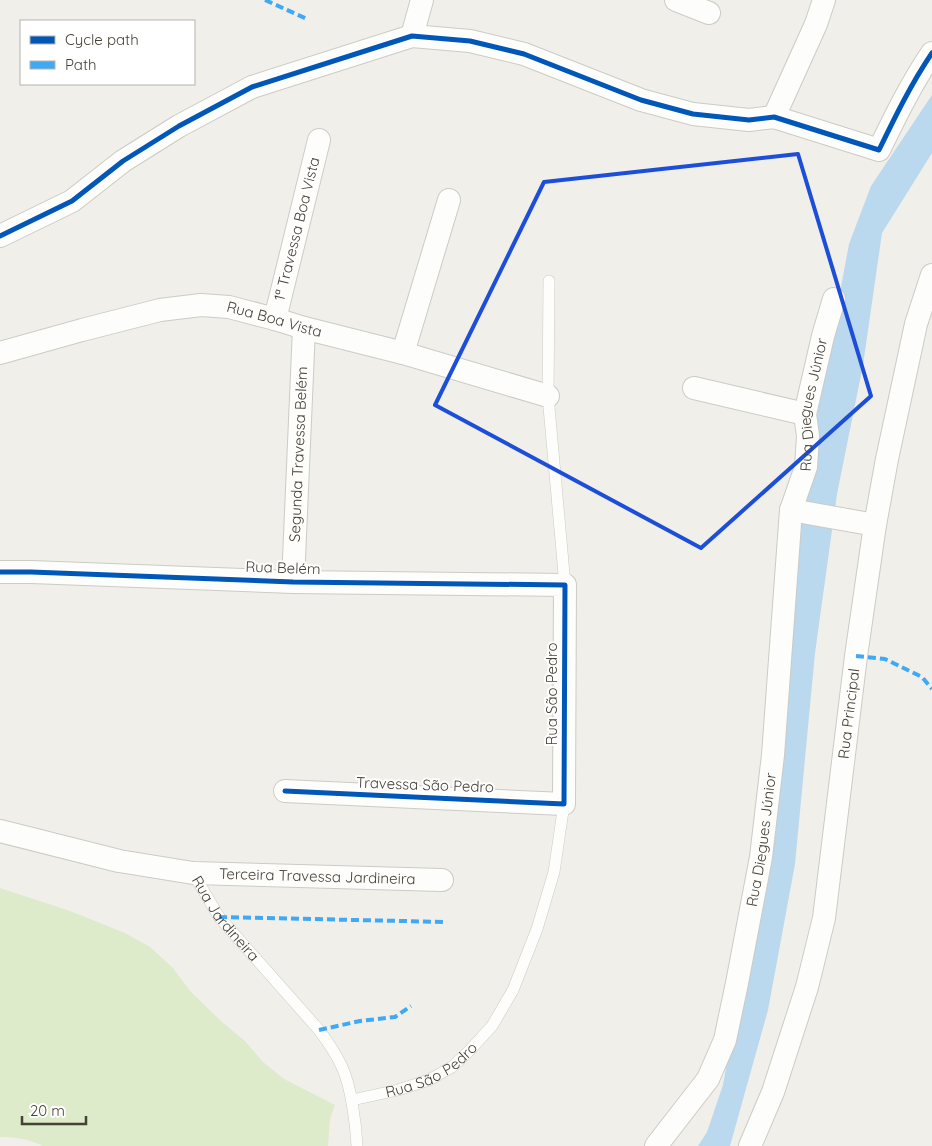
<svg xmlns="http://www.w3.org/2000/svg" width="932" height="1146" viewBox="0 0 932 1146" font-family="Quicksand,sans-serif">
<style>
.green{fill:#ddebca}
.water{fill:#bad8ee}
.lines{fill:none;stroke-linecap:round;stroke-linejoin:round}
.service-casing{stroke:#cccbc6;stroke-width:12}
.minor-casing{stroke:#cccbc6;stroke-width:24}
.service{stroke:#fdfdfc;stroke-width:11}
.minor{stroke:#fdfdfc;stroke-width:22}
.quiet{stroke:#3fa9f5;stroke-width:4;stroke-dasharray:8 4;stroke-linecap:butt}
.cycleway-casing{stroke:#fff;stroke-width:8}
.cycleway{stroke:#0057b8;stroke-width:5}
.marked{fill:none;stroke:#1d4ed8;stroke-width:4;stroke-linejoin:round}
.labels{text-anchor:middle;stroke-width:4;stroke-linejoin:round;paint-order:stroke}
.street-label{font-size:15px;fill:#464036;stroke:#fff}
</style>
<rect width="100%" height="100%" fill="#f0efea"/>
<path class="green" d="M0,888L70,911L125,933L150,947L173,968L190,991L222,1022L245,1041L263,1062L274,1071L284,1079L335,1105L330,1119L328,1146H43C29,1139 16,1137 0,1137Z"/>
<path class="water" d="M932,95V153L882,233L863,365L837,494L815,653L795,864L768,1010L730,1146H698L707,1132L723,1085L742,976L783,650L809,459L849,244L871,186Z"/>
<g class="lines">
<g class="service-casing">
<g id="service">
<path d="M549,281L548,396L565,585"/>
<path id="s1" d="M193,873L219,917L319,1030C328,1042 336,1054 342,1067C351,1086 356,1124 357,1146"/>
<path id="s2" d="M352,1100L398,1090L429,1080L452,1067L469,1051L492,1026L513,990L537,929L554,872L564,804"/>
</g>
</g>
<g class="minor-casing">
<g id="minor">
<path d="M676,0L709,13"/>
<path d="M412,36L422,0"/>
<path d="M774,117L816,24L824,0"/>
<path d="M0,236L72,201L123,161L179,126L252,87L412,36L470,41L524,54L641,100L693,114L749,120L774,117L879,150C895,117 911,84 932,53"/>
<path d="M275,319L319,140"/>
<path id="s3" d="M0,353L82,330L160,310L201,305L229,307L275,319L304,328L403,353L548,396"/>
<path d="M403,353L449,200"/>
<path d="M694,388L805,414"/>
<path d="M791,510L875,525"/>
<path d="M0,572H31L293,582L565,585L564,804L285,791"/>
<path id="s4" d="M293,582L304,328"/>
<path id="s5" d="M0,831L119,861L193,873L442,880"/>
<path id="s6" d="M656,1146L708,1079L725,1040L737,983L761,857L773,755L791,510L806,467L808,436L805,414L823,336L834,299"/>
<path id="s7" d="M750,1146L773,1092L807,987L824,918L856,656L875,525L887,459L916,324L932,275"/>
</g>
</g>
<use href="#service" class="service"/>
<use href="#minor" class="minor"/>
<path class="quiet" d="M265,0L307,19
M856,656L885,659L922,677L932,689
M219,917L447,922
M319,1030L360,1021L395,1017L411,1006"/>
<g class="cycleway-casing">
<path id="cycleway" d="M0,236L72,201L123,161L179,126L252,87L412,36L470,41L524,54L641,100L693,114L749,120L774,117L879,150C895,117 911,84 932,53
M0,572H31L293,582L565,585L564,804L285,791"/>
</g>
<use href="#cycleway" class="cycleway"/>
</g>
<path class="marked" d="M798,154L871,396L701,548L435,405L544,182Z"/>
<g class="labels">
<g class="street-label">
<text transform="translate(297 229) rotate(-76)" y="5">1ª Travessa Boa Vista</text>
<text dy="5" stroke="none"><textPath href="#s3" startOffset="282">Rua Boa Vista</textPath></text>
<text dy="5" stroke="none"><textPath href="#s6" startOffset="771">Rua Diegues Júnior</textPath></text>
<text dy="5" stroke="none"><textPath href="#s4" startOffset="128">Segunda Travessa Belém</textPath></text>
<text transform="translate(283 568) rotate(2)" y="5">Rua Belém</text>
<text transform="translate(552 694) rotate(-90)" y="5">Rua São Pedro</text>
<text dy="5" stroke="none"><textPath href="#s7" startOffset="446">Rua Principal</textPath></text>
<text transform="translate(425 785) rotate(2)" y="5">Travessa São Pedro</text>
<text dy="5" stroke="none"><textPath href="#s6" startOffset="331">Rua Diegues Júnior</textPath></text>
<text dy="5" stroke="none"><textPath href="#s5" startOffset="322">Terceira Travessa Jardineira</textPath></text>
<text dy="5" stroke="none"><textPath href="#s1" startOffset="56">Rua Jardineira</textPath></text>
<text dy="5" stroke="none"><textPath href="#s2" startOffset="86">Rua São Pedro</textPath></text>
</g>
</g>
<rect x="20" y="20" width="175" height="65" fill="#ffffff" stroke="#b5b3af"/>
<rect x="30" y="36" width="25" height="8" fill="#0057b8" stroke="#b5b3af"/>
<text x="65" y="45" font-size="15" fill="#464036">Cycle path</text>
<rect x="30" y="61" width="25" height="8" fill="#3fa9f5" stroke="#b5b3af"/>
<text x="65" y="70" font-size="15" fill="#464036">Path</text>
<path d="M22 1116v8h64v-8" fill="none" stroke="#464036" stroke-width="2.5"/>
<text x="30" y="1116" font-size="15" fill="#464036" stroke="#ffffff" stroke-width="4" paint-order="stroke">20 m</text>
</svg>
